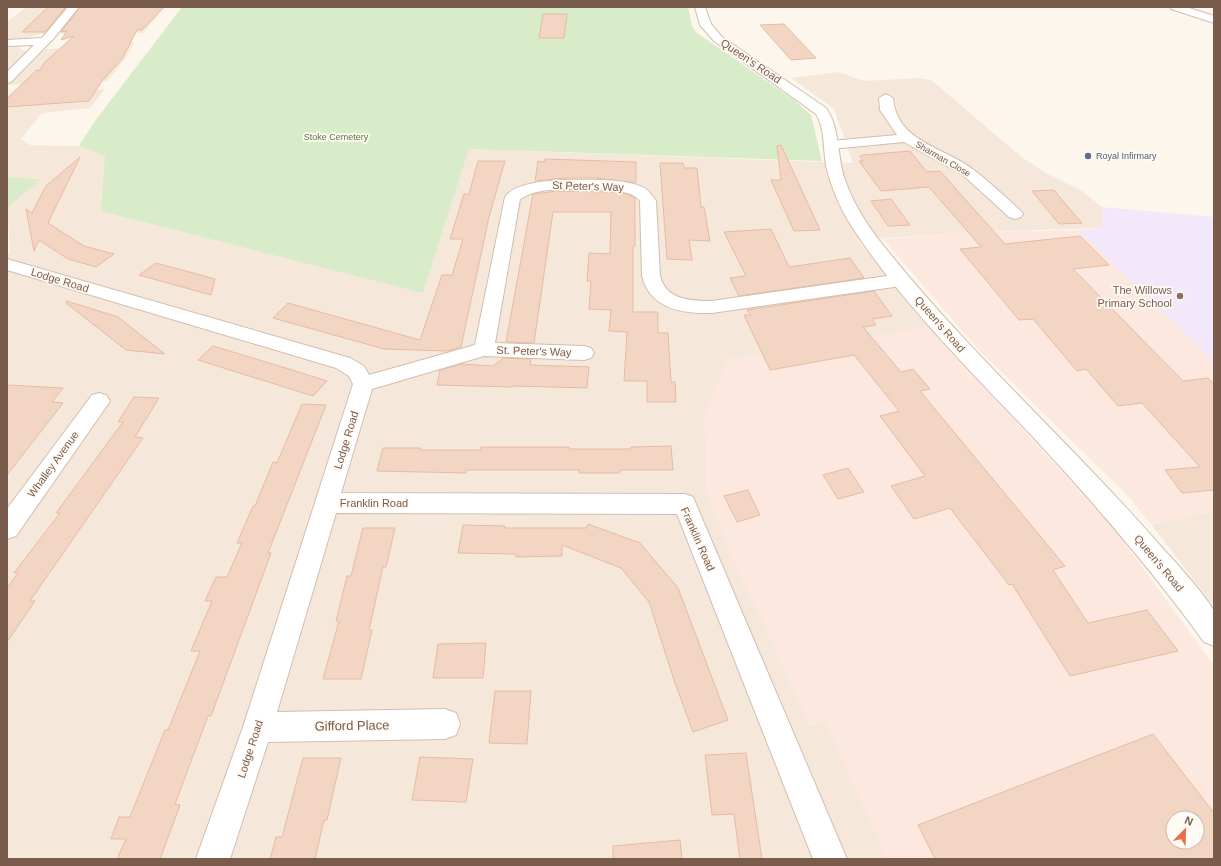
<svg xmlns="http://www.w3.org/2000/svg" width="1221" height="866" viewBox="0 0 1221 866" font-family="Helvetica,sans-serif">
<style>
.residential{fill:#f5e8da}
.commercial{fill:#fde8e0;fill-rule:evenodd}
.education{fill:#f3e8fa}
.green{fill:#d8ecc9}
.building{fill:#f3d5c3;stroke:#e6bba3;fill-rule:evenodd}
.lines{fill:none;stroke-linecap:round;stroke-linejoin:round}
.minor-casing{stroke:#d1beb0;stroke-width:2}
.tertiary-casing{stroke:#d1beb0;stroke-width:2}
.minor{fill:#fff;fill-rule:evenodd}
.tertiary{fill:#fff;fill-rule:evenodd}
.service-dot{fill:#5c6f8a;stroke:#fffaf3;stroke-width:1.5}
.education-dot{fill:#8d6e63;stroke:#fffaf3;stroke-width:1.5}
.labels{text-anchor:middle;stroke-width:3.5;stroke-linejoin:round;paint-order:stroke}
.far-park-label{font-size:9px;fill:#537a41;stroke:#fffaf3}
.far-service-label{font-size:9px;fill:#4e5e75;stroke:#fffaf3;text-anchor:start}
.far-street-label{font-size:9px;fill:#7a5c4d;stroke:#fffaf3}
.street-label{font-size:11px;fill:#7a5c4d;stroke:#fffaf3}
.education-label{font-size:11px;fill:#785e54;stroke:#fffaf3;text-anchor:end}
.near-street-label{font-size:13px;fill:#7a5c4d;stroke:#fffaf3}
</style>
<rect width="100%" height="100%" fill="#fdf6ec"/>
<path class="residential" d="M26,7H165L143,33L40,34L20,41L17,46L24,51L135,42L125,59L107,81L7,85V22Z
M839,72L864,81L919,78L931,80L1023,158L1046,173L1082,191L1102,207V228L972,232L858,240L929,327L729,359L809,726L826,721L887,859H7V254L10,253L7,208L40,179L7,177V98L105,89L90,108L42,113L21,139L30,145L79,146L105,155L423,293L469,149L853,163L834,109L791,78Z
M1214,511V606L1151,524Z"/>
<path class="commercial" d="M1078,230L1214,362V511L1151,524L1127,495L976,347L883,239L972,232Z
M929,327L1115,530L1214,665V859H887L826,722L810,726L730,552L706,490L705,412L729,359ZM1173,818H1197V842H1173Z"/>
<path class="education" d="M1102,207L1214,217V362L1078,230L1102,228Z"/>
<path class="green" d="M182,7H688L692,26L697,33L794,100L811,115L822,161L469,149L423,293L101,211L105,156L79,146L95,121Z
M7,177L41,179L7,208Z"/>
<path class="building" d="M48,7H66L45,32H22Z
M80,7H164L142,30H137L122,59L102,81L89,101L7,107V98L37,70L39,71L45,62L74,36L61,40L67,31L61,32Z
M543,14H567L564,38H539Z
M784,24L816,58L791,60L760,25Z
M781,145L820,230L794,231L771,180H781L777,146Z
M910,151L927,172L940,171L1005,244L1080,236L1109,265L1073,269L1183,381L1208,378L1214,384V490L1182,493L1165,470L1200,467L1142,403L1118,406L1086,369L1077,371L1033,319L1019,320L960,249L981,247L929,187L881,191L859,161H863L860,156L863,155Z
M80,157L48,223L84,246L114,254L96,267L68,259L39,240L34,251L26,209L32,213L46,186Z
M545,159L636,162V183L596,178H565L535,181L538,161L544,162Z
M478,161H505L489,217L461,347L447,351L384,349L273,318L288,303L420,340L442,275H452L463,239H450L464,194H469Z
M660,163H683L684,168H697L701,207H704L710,241L689,240L692,260L667,259Z
M1054,190L1069,208L1082,223L1059,224L1032,191Z
M557,191L608,192L627,194L635,198V246H633V312H658V333H668L671,382H675L676,402H647V381H624L627,332L609,331L611,310L589,309L591,281H587L589,253L610,254L611,212H553L534,343L506,342L533,194Z
M891,199L910,225L888,226L871,201Z
M771,229L789,267L850,258L864,278L739,296L730,278L746,276L724,232Z
M156,263L215,279L211,295L139,275Z
M874,291L892,316L872,319L876,325L863,327L901,372L913,369L930,389L920,391L1065,566L1053,570L1088,623L1147,610L1178,651L1070,676L1012,584L1009,585L950,508L914,519L891,486L925,476L880,416L899,411L854,355L770,370L744,315H751L747,310Z
M67,301L118,317L165,354L126,350L66,303Z
M213,346L289,369L327,381L313,396L198,360Z
M503,358L531,359L530,365L589,367L587,388L513,386L512,387L437,385L440,370L461,364L493,366Z
M7,385L63,388L52,402L63,403L7,475Z
M134,397L159,398L135,437L143,438L30,601H35L7,642V588L18,573H14L60,513H56L123,422H118Z
M302,404L326,405L268,553H271L235,651L211,716H208L175,804L180,805L160,859H117L126,839H111L119,817H130L165,730H168L200,651H191L212,601H205L216,577H227L242,543H237L253,506H255L273,462L277,463Z
M671,446L673,470H620V473H579V470H466V473L377,471L383,448H421L420,450H481V447H569V449H631V447Z
M848,468L864,492L838,499L823,475Z
M748,490L760,515L737,522L724,496Z
M588,524L640,543L678,588L728,720L693,732L674,680L649,602L621,568L562,545V556L516,557V554L458,553L463,525L505,526V528H586Z
M363,528H395L386,567H383L369,630H372L361,679H323L339,621H336L347,576H351Z
M486,643L483,678H433L438,644Z
M495,691H531L527,744L489,743Z
M1153,734L1214,813V859H935L918,825ZM1173,818H1197V842H1173Z
M746,753L762,859H740L734,814L712,815L705,755Z
M420,757L473,759L466,802L412,800Z
M303,758H341L327,820H324L315,859H270L276,837H282Z
M680,840L682,859H613V846Z"/>
<g class="lines">
<g class="minor-casing">
<path id="minor" d="M68,7H79L54,38L11,82L7,83V72L34,45L7,46V40L42,38Z
M886,94L893,98C897,143 945,147 974,170C990,182 1005,197 1021,211L1023,214L1021,217L1015,219L1009,217L963,175L904,142L831,149L826,148L824,145L826,142L831,141L897,135L880,110L879,98Z
M565,180C587,180 628,178 646,189C650,192 653,197 656,201L660,276C666,300 691,301 712,301L901,274L907,276L910,280L907,284L901,286L712,313C683,314 650,309 642,276L640,201C637,197 632,194 627,193C609,188 556,187 537,192C531,193 526,196 520,199L495,343L584,346L591,348L594,353L591,358L584,360L484,356L372,389L341,493L685,494L693,497L847,859H813L677,514L336,513L277,712L445,709L456,713L460,724L456,735L445,739L268,742L230,859H196L243,727L353,384L349,376L336,368L7,270V259L350,358L364,366L369,375L475,345L505,197C515,182 549,181 565,180Z
M99,393L106,395L110,401L106,407L16,536L7,539V509L92,395Z"/>
</g>
<g class="tertiary-casing">
<path id="tertiary" d="M695,7H705L711,24L722,37L826,108C840,128 837,154 844,177C854,207 871,231 891,255C976,360 1077,449 1165,551C1174,560 1212,603 1214,612C1216,622 1214,636 1214,646L1204,642C1152,570 1094,503 1033,437C971,372 901,302 852,227C840,208 831,187 826,166C823,148 825,129 816,114L714,41L700,25Z
M1170,7H1186L1214,16V23L1171,9Z"/>
</g>
<use href="#minor" class="minor"/>
<use href="#tertiary" class="tertiary"/>
</g>
<circle class="service-dot" cx="1088" cy="156" r="4"/>
<circle class="education-dot" cx="1180" cy="296" r="4"/>
<g class="labels">
<g class="far-park-label">
<text x="336" y="140">Stoke Cemetery</text>
</g>
<g class="far-service-label">
<text x="1096" y="159">Royal Infirmary</text>
</g>
<g class="far-street-label">
<text transform="translate(943 159) rotate(30)" y="3">Sharman Close</text>
</g>
<g class="street-label">
<text transform="translate(751 61) rotate(34)" y="4">Queen's Road</text>
<text transform="translate(588 186) rotate(2)" y="4">St Peter's Way</text>
<text transform="translate(60 280) rotate(17)" y="4">Lodge Road</text>
<text transform="translate(940 324) rotate(49)" y="4">Queen's Road</text>
<text transform="translate(534 351) rotate(2)" y="4">St. Peter's Way</text>
<text transform="translate(346 440) rotate(-73)" y="4">Lodge Road</text>
<text transform="translate(53 464) rotate(-54)" y="4">Whalley Avenue</text>
<text x="374" y="507">Franklin Road</text>
<text transform="translate(698 539) rotate(66)" y="4">Franklin Road</text>
<text transform="translate(1159 563) rotate(50)" y="4">Queen's Road</text>
<text transform="translate(250 749) rotate(-72)" y="4">Lodge Road</text>
</g>
<g class="education-label">
<text x="1172" y="294">The Willows<tspan x="1172" dy="13">Primary School</tspan></text>
</g>
<g class="near-street-label">
<text transform="translate(352 725) rotate(-1)" y="5">Gifford Place</text>
</g>
</g>
<rect width="1221" height="866" fill="none" stroke="#7a5c4d" stroke-width="16"/>
<g transform="translate(1185 830) rotate(23)"><circle r="19" fill="#fffaf3" stroke="#cabbb1"/>
<path d="M0-3L7 15L0 10L-7 15Z" fill="#e76f51"/>
<text y="-6" font-size="11" font-weight="bold" text-anchor="middle" fill="#7a5c4d">N</text>
</g>
</svg>
